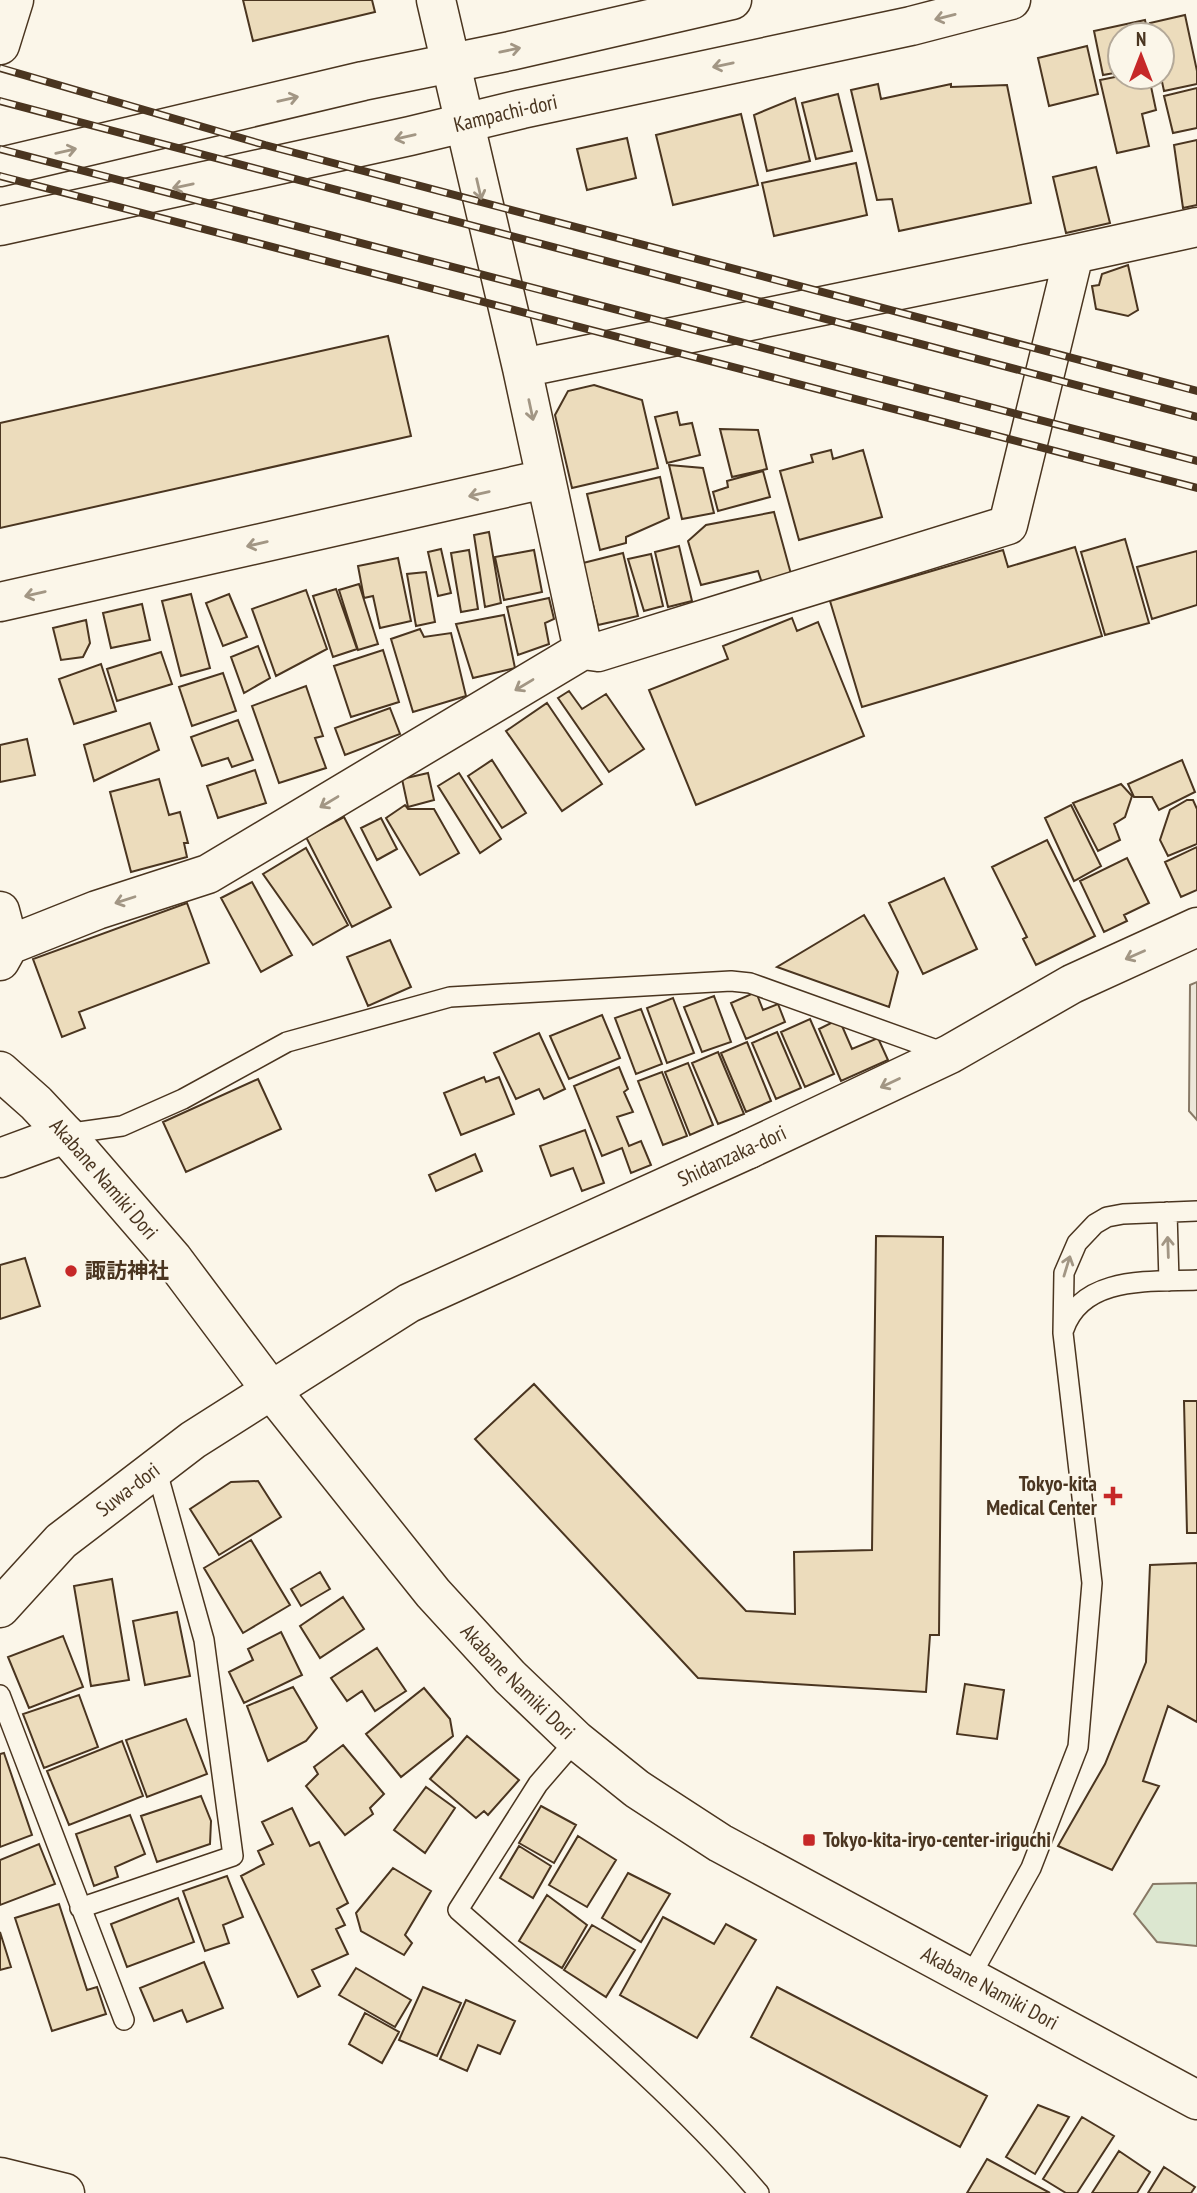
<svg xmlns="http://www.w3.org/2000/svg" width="1197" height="2193" viewBox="0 0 1197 2193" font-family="'PT Sans Narrow','Noto Sans JP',sans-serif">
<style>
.green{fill:#dce7d0;stroke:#887966;stroke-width:2}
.parking{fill:#ede7d9;stroke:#887966;stroke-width:2}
.building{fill:#ecdcbc;stroke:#4a3520;stroke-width:2}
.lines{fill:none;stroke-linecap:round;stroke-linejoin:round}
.lane-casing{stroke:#4a3520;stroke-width:22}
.street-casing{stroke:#4a3520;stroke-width:41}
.secondary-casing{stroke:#4a3520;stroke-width:41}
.primary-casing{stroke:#4a3520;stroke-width:41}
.lane{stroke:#fbf6e9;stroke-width:19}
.street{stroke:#fbf6e9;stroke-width:38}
.secondary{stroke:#fbf6e9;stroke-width:38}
.primary{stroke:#fbf6e9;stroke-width:38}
.rail-casing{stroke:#4a3520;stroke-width:8}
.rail{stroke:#fbf6e9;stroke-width:5;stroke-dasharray:16;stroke-linecap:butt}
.oneway{stroke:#a29684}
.poi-dot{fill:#c62828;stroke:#fbf6e9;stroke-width:2.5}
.labels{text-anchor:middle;stroke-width:5;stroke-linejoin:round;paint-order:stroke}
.street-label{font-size:21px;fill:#4a3520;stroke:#fbf6e9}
.poi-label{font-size:21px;font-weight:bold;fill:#4a3520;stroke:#fbf6e9;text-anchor:start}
</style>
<rect width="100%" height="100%" fill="#fbf6e9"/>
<path class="green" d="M1197,1883V1946L1157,1942L1134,1914L1153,1884Z"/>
<path class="parking" d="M1197,982V1120L1189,1111L1190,985Z"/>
<path class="building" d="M243,0H372L375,12L253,41Z
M1185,15L1197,71V84L1164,91L1161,77L1162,35H1152L1150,23Z
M1145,20L1148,35H1120V72L1103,75L1094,31Z
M1087,46L1098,94L1049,106L1038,58Z
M1120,76L1149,77L1156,110L1142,114L1149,146L1117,153L1100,80Z
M878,84L881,99L951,84V87L1007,85L1031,203L899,231L892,199L877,200L851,90Z
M1197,88V128L1173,133L1164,96Z
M838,94L852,151L816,159L802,103Z
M795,98L810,161L767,171L754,115Z
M741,114L758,185L673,205L656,135Z
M627,138L636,178L587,190L577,149Z
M1197,140V205L1183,208L1174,145Z
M856,163L867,215L774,236L762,183Z
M1096,167L1110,223L1066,233L1053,177Z
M1128,265L1138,310L1128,316L1096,309L1092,286L1099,285L1102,274Z
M388,336L411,436L0,528V423Z
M594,385L642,400L658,468L572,488L555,415L568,391Z
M677,412L680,425L692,423L700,455L667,463L655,417Z
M720,429L758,430L767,469L732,477Z
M831,450L833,459L863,450L882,517L799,540L780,471L813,462L811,455Z
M669,465L703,468L714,513L682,519Z
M763,471L770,497L718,511L713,492L728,487L727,481Z
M660,477L669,518L626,537V543L600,550L587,494Z
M774,512L791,574L762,583L758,571L701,585L688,541L706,525Z
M489,532L501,603L485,607L474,535Z
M1125,539L1149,623L1105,635L1081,552Z
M679,546L692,601L668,607L655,552Z
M1075,547L1102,636L862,707L830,601L1003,550L1008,567Z
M441,549L451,593L438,596L428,552Z
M469,550L478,609L461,612L451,553Z
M534,550L542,592L504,600L495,557Z
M1197,551V605L1152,619L1137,567Z
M623,553L638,616L598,625L583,563Z
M651,554L663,606L644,611L628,559Z
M398,558L411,621L380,628L373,596L364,598L358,566Z
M426,572L435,622L416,626L407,574Z
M359,584L378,644L358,650L339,590Z
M336,589L357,649L333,657L313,596Z
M306,590L327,649L276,676L252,609Z
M191,594L210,668L181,676L162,601Z
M229,594L247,637L223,646L206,603Z
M549,598L554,619L545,623L549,644L518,655L507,607Z
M142,604L150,640L111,648L103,613Z
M504,615L515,668L473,678L456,624Z
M792,618L797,631L818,622L864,736L696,805L649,690L728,659L723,646Z
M86,620L90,643L83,657L61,660L53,628Z
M420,629L424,637L451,633L466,696L413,712L391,639Z
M258,646L270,678L244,693L231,657Z
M383,650L399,702L351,717L334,666Z
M161,652L172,684L117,701L107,669Z
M101,664L116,711L74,724L59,679Z
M223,673L236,711L192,726L179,687Z
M306,686L323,736L315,738L326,768L279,783L252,706Z
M569,691L582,709L606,694L644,749L609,772L558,698Z
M547,703L602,784L562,811L506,731Z
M390,708L400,734L345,755L335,728Z
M238,720L253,760L232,767L228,758L202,766L191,737Z
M150,723L159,750L94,781L84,745Z
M27,739L35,775L0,782V745Z
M492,760L526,813L502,828L468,776Z
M1182,760L1195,792L1159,810L1152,797H1134L1128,784Z
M255,770L266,803L218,818L207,786Z
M428,773L434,800L408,807L402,779Z
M459,773L501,839L480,853L438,786Z
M159,779L169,815L180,812L188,843H184L187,857L131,872L110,792Z
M1121,784L1132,796L1125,817L1114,824L1120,840L1098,851L1073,803Z
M1187,800H1193L1197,809V844L1168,856L1160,840L1170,810Z
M405,805L408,809H434L459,853L420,875L386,818Z
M1071,805L1101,866L1074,881L1045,818Z
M344,817L391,907L352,927L306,837Z
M381,818L397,849L377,860L361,828Z
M1047,840L1095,936L1036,965L1023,939L1027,937L992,867Z
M1197,847V890L1181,897L1165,862Z
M306,848L348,925L313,945L263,874Z
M1127,858L1149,903L1124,915L1127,921L1104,932L1080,881Z
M944,878L977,949L923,974L889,903Z
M252,882L292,955L261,972L221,898Z
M187,903L209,963L79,1012L85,1028L62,1037L33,959Z
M864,915L898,972L889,1007L777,967Z
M390,940L411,987L368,1006L347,957Z
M756,992L763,1010L778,1004L785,1022L746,1039L731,1003Z
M714,996L731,1042L702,1052L684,1007Z
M673,998L694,1053L667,1063L647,1008Z
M641,1009L662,1064L636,1074L615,1018Z
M602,1015L620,1058L569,1079L550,1036Z
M810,1019L834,1074L805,1087L781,1032Z
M839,1019L852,1049L878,1038L888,1060L841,1081L819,1029Z
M777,1032L801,1088L776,1099L752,1043Z
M539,1033L565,1089L544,1099L539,1089L516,1099L494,1053Z
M747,1042L771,1101L746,1112L721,1053Z
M718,1052L744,1114L718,1124L692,1063Z
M688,1063L713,1125L690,1135L665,1072Z
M619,1067L628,1089L624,1092L633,1112L617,1117L629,1146L641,1141L651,1165L631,1173L622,1148L602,1156L574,1086Z
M662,1072L687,1136L663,1145L638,1081Z
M484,1077L486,1082L499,1077L514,1114L461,1135L444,1093Z
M258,1079L281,1129L186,1172L163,1122Z
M585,1130L604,1183L582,1191L573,1168L551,1176L540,1146Z
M475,1154L482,1171L436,1191L429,1175Z
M876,1236L943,1237L939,1635H930L926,1692L698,1678L475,1439L534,1384L746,1611L795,1614L794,1552L872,1550Z
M25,1258L40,1306L0,1319V1265Z
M1184,1401H1197V1533H1187Z
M258,1481L281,1517L219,1555L190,1509L231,1482Z
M251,1540L290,1605L243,1633L204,1568Z
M1197,1563V1722L1168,1706L1143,1781L1159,1786L1112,1870L1058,1846L1105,1764L1146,1662L1150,1565Z
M320,1572L330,1589L301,1606L291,1589Z
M112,1579L129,1680L91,1686L74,1586Z
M343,1597L364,1629L320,1658L300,1626Z
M177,1612L190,1676L145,1685L133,1621Z
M281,1632L302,1675L244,1703L229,1672L253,1660L248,1649Z
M63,1636L83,1687L29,1708L8,1657Z
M377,1648L406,1691L375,1711L362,1691L347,1701L331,1678Z
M965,1684L1004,1690L997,1739L957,1734Z
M293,1687L317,1728L306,1741L268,1761L247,1706Z
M424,1688L450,1719L453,1736L401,1777L366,1734Z
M79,1695L98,1747L44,1768L23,1714Z
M186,1719L207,1774L147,1797L126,1740Z
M467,1736L519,1780L488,1815L484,1811L476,1818L430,1779Z
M122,1741L143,1796L69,1825L47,1771Z
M343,1745L384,1794L370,1808L373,1814L345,1835L306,1786L318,1774L314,1767Z
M4,1753L32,1835L0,1847V1754Z
M426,1787L455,1808L425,1853L394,1830Z
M201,1796L211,1821L210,1844L157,1862L141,1816Z
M541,1806L576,1825L554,1863L519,1843Z
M292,1808L310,1846L319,1842L348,1903L337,1909L345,1925L336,1929L348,1954L312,1970L320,1986L298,1997L241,1876L264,1864L258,1851L273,1844L262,1822Z
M130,1815L145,1854L115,1867L118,1877L94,1886L76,1834Z
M578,1836L616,1860L587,1907L549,1885Z
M39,1844L55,1884L0,1905V1860Z
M519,1846L551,1866L533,1898L500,1878Z
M393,1868L431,1891L405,1935L412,1943L404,1955L361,1931L356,1913Z
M628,1873L670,1894L641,1942L602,1918Z
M227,1876L243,1917L223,1925L229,1943L205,1951L183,1891Z
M547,1895L587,1925L562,1968L519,1941Z
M178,1898L194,1942L127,1967L111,1924Z
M59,1904L87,1990L97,1987L106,2014L52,2031L15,1918Z
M663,1917L714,1944L726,1924L756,1940L697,2038L620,1995Z
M592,1925L635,1950L606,1997L564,1970Z
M0,1932L11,1967L0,1970Z
M204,1962L223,2008L187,2022L182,2010L154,2021L140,1988Z
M356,1968L411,2000L395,2027L339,1995Z
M423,1987L461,2003L437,2056L399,2040Z
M777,1987L987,2096L960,2147L751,2037Z
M466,2000L515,2021L500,2054L478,2045L467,2071L440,2059Z
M365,2013L399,2032L382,2063L349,2044Z
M1038,2105L1069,2117L1035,2174L1006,2157Z
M1082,2117L1114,2136L1077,2193H1066L1043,2179Z
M1119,2151L1150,2172L1137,2193H1092Z
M987,2159L1050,2193H967Z
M1164,2167L1195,2187L1191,2193H1148Z"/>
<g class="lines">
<g class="lane-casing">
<path id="lane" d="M65,1134L122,1126L183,1099L287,1042L450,997L731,981L750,983L945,1053
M1167,1212L1169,1281
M1064,1329C1083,1275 1151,1282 1197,1280
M0,1695L124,2020
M576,1740L538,1784L458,1910C561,2001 669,2088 759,2193
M80,1908L233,1856L204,1640L156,1468
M970,1977L1031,1868L1078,1747L1092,1583L1063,1333L1064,1273L1077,1243L1095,1224L1107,1217L1123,1214L1197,1211"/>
</g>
<g class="street-casing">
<path id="street" d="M436,0L522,368L583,650
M0,45L14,0
M1074,254L1197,227
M0,602L545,479
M0,911L9,945
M0,961L9,945L97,910L208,874L583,650L598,652L1008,525L1074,254L522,368
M749,1149L950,1054L1072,984L1197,927
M0,1158L65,1134"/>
</g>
<g class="secondary-casing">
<g id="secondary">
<path id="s1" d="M0,1071L36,1103L65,1134L173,1259L271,1390L433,1593L510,1677L576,1740L637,1789L720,1843L1197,2100"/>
<path id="s2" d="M0,1608L61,1541L193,1440L409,1303L749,1149"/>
<path d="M0,2177L65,2193"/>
</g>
</g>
<g class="primary-casing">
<g id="primary">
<path d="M0,167L363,81L510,51L732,0"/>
<path id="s3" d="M0,226L410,136L522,109L911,26L1011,0"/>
</g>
</g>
<use href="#lane" class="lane"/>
<use href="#street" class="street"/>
<use href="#secondary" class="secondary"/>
<use href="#primary" class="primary"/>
<g class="rail-casing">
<path id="rail" d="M0,68L265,145L1197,391
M0,101L1197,417
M0,149L1197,461
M0,176L1197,488"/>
</g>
<use href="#rail" class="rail"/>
</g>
<defs><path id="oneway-shaft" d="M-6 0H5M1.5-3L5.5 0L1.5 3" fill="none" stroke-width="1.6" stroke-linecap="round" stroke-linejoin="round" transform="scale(1.75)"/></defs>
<g class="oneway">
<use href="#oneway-shaft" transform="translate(945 17) rotate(166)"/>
<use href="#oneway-shaft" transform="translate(510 50) rotate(-12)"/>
<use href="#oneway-shaft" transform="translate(723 65) rotate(168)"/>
<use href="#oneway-shaft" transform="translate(288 99) rotate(-13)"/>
<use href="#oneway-shaft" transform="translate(405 137) rotate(167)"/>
<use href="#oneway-shaft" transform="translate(66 151) rotate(-13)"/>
<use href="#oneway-shaft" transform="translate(183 186) rotate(168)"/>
<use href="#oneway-shaft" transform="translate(479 189) rotate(77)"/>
<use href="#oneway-shaft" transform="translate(531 410) rotate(78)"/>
<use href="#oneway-shaft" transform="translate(479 494) rotate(167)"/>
<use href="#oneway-shaft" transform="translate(257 544) rotate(167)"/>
<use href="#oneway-shaft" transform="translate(35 594) rotate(167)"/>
<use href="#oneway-shaft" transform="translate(524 685) rotate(149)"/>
<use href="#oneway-shaft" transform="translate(329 802) rotate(149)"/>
<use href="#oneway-shaft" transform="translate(125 900) rotate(162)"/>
<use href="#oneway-shaft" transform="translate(1135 955) rotate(156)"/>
<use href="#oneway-shaft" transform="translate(890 1083) rotate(155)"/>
<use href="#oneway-shaft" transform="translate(1168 1247) rotate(-92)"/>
<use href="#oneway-shaft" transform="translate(1067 1266) rotate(-73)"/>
</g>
<g class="poi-dot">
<circle cx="71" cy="1271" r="7"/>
<path d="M1109.5 1485.5h7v7h7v7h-7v7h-7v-7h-7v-7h7z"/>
<rect x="802" y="1833" width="14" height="14" rx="3.5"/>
</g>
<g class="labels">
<g class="street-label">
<text dy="7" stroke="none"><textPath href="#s3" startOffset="518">Kampachi-dori</textPath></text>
<text transform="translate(732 1156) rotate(-25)" y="7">Shidanzaka-dori</text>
<text dy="7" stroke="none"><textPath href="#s1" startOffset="150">Akabane Namiki Dori</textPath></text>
<text dy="7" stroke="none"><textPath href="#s2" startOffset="175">Suwa-dori</textPath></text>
<text dy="7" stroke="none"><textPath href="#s1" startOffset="802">Akabane Namiki Dori</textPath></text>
<text dy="7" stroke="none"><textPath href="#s1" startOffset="1368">Akabane Namiki Dori</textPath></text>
</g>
<g class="poi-label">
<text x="85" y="1278">諏訪神社</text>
<text x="1097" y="1491" text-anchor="end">Tokyo-kita<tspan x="1097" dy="24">Medical Center</tspan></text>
<text x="823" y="1847">Tokyo-kita-iryo-center-iriguchi</text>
</g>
</g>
<g transform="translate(1141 56)"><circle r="33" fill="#fbf6e9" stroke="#b4a999" stroke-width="2"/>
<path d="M0-5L12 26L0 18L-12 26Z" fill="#c62828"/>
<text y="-10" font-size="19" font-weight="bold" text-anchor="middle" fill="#4a3520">N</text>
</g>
</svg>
